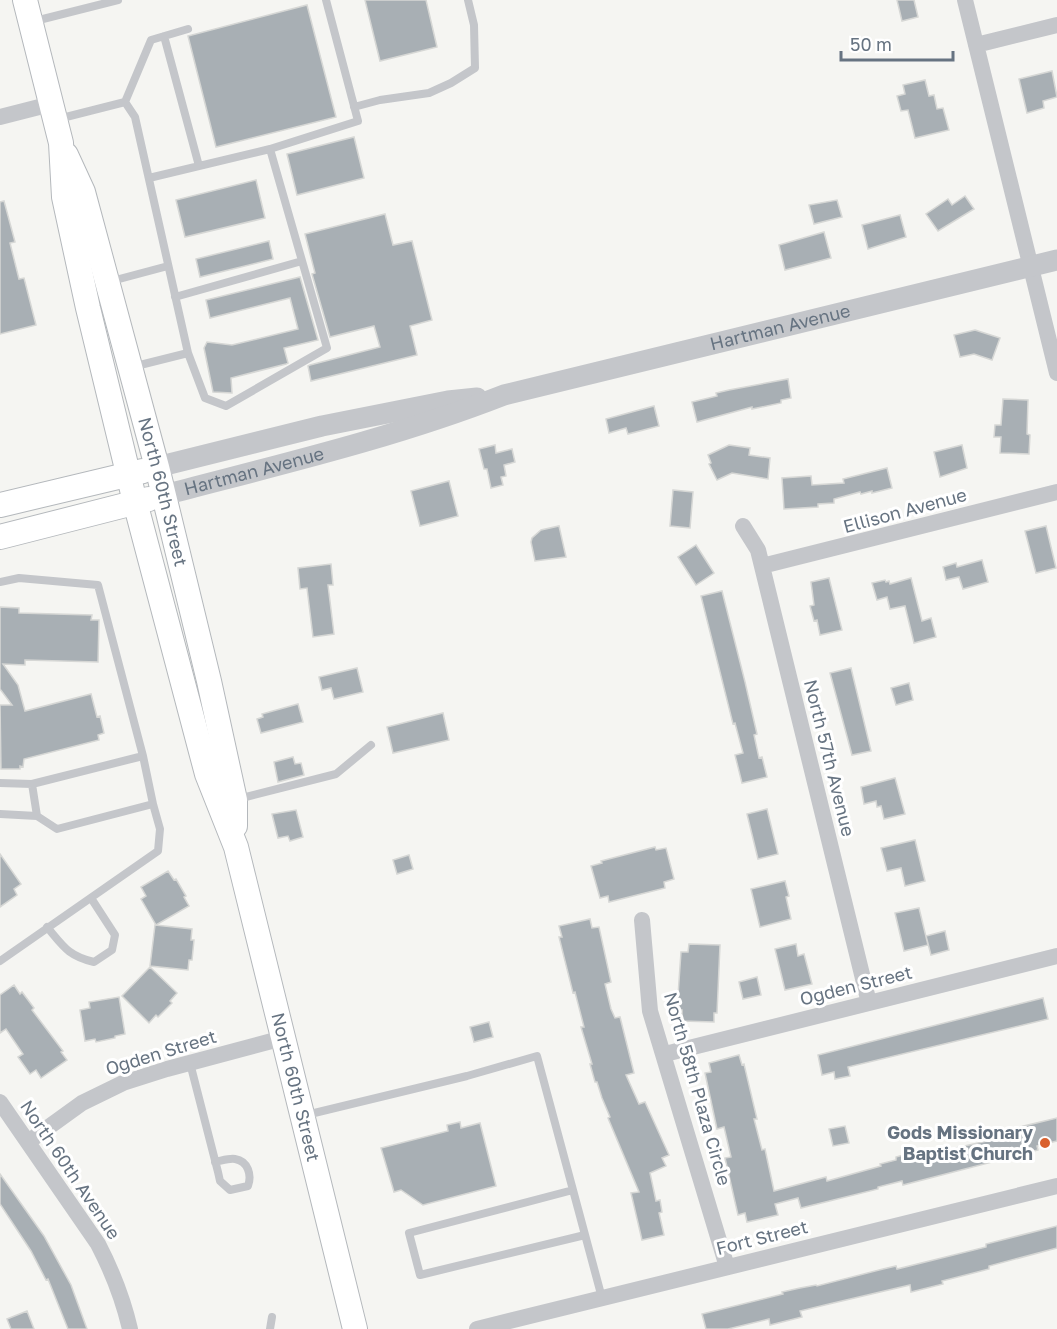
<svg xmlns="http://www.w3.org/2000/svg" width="1057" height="1329" viewBox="0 0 1057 1329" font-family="'Golos Text',sans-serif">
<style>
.building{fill:#a8afb4;stroke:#d6d7d5;stroke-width:1.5}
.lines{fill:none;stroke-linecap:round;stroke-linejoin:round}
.secondary-casing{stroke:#b4b8bc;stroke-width:26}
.service{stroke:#c4c6ca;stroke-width:8}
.minor{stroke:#c4c6ca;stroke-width:16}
.tertiary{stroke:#c4c6ca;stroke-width:21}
.secondary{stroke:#fff;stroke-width:24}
.poi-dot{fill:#d9612e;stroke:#fff;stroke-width:2}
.labels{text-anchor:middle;stroke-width:6;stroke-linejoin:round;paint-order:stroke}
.street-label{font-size:18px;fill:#667381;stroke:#fff}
.poi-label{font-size:18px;font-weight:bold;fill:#667381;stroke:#fff;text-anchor:end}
</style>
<rect width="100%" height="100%" fill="#f5f5f2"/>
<path class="building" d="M365,0H426L437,47L380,61Z
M897,0H914L918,17L902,21Z
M307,5L336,117L216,147L188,36Z
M1052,71L1057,97L1043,101L1044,108L1027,113L1019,79Z
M925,80L929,96L934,95L937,109L943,108L949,130L915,138L908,110L901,111L897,96L905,94L903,85Z
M354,137L364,178L297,195L287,154Z
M256,180L265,218L185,237L176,200Z
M965,196L974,209L938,231L926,214L948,199L952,205Z
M837,200L842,217L814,224L809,205Z
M4,201L15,242L10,243L19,279L24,278L36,325L0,334V202Z
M385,214L393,245L412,241L432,320L410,326L417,355L311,381L308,366L310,365L380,347L374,326L330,337L312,274L315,273L305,234Z
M900,215L906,237L868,249L862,225Z
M824,232L831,258L785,270L779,245Z
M269,241L273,259L200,277L196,259Z
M300,277L318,340L284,348L288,363L286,364L231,378L232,393L213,392L204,348L207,342L232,345L298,329L290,298L210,318L206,300Z
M975,330L1000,338L992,360L974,354L960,357L954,335Z
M788,379L791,398L781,400V403L752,409V407L697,422L692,402L717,396L716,393L729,390Z
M1003,399L1028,400L1027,434L1030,435L1029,454L1000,453L1001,437H994L995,425H1001Z
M654,406L659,426L628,434L626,428L609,433L606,419Z
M495,445L496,453L512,449L515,462L504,465L506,476L501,477L503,485L491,488L487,469H484L479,449Z
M729,445L750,448L749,455L770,458L768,479L732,473L717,480L709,464L711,463L708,455Z
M962,445L967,468L940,477L934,452Z
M887,468L892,488L872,493V491L861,494L860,492L834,499V503L818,504V507L784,509L782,478L811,476L812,485L844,483L843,479Z
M449,481L458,516L420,526L411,491Z
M673,490L693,492L690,528L670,526Z
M559,526L566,557L535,561L531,542L532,538L541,530Z
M1046,526L1056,568L1036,573L1025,531Z
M696,545L714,573L696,585L678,557Z
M982,560L988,582L963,589L959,577L946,580L943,567L956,563L957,567Z
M331,564L333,585H328L334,634L313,637L307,588L300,589L298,568Z
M829,578L842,630L820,635L817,620L814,621L810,606L814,605L811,582Z
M911,578L922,621L931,618L936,637L914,643L905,606L890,609L887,597L877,600L872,583L885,580L886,582L889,581L890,584Z
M722,591L745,682L757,734L754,735L759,758L762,757L767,777L742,783L735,755L743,753L735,723L733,724L701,596Z
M0,607L19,608V613L92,615L91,620H99L98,662L25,660V665L3,664L18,685L25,711L91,694L97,717L100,716L104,733L98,735L99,740L24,759L23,767L20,766V769H1L0,705H12L0,689Z
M357,668L363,692L334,699L331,688L322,690L319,677Z
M851,668L871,751L852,755L830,673Z
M909,683L913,700L896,705L891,688Z
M298,704L303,722L261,733L257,719L263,717L262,714Z
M443,713L449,740L393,753L387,727Z
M293,757L295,764L301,763L304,775L278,782L274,762Z
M895,778L905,814L884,819L881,806L877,807L876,801L864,804L861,787Z
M767,809L778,854L758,859L747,814Z
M296,810L303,837L290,841L288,836L278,838L272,814Z
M915,840L925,881L905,886L901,868L887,871L881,848Z
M655,847L656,850L666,848L674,879L664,882L665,888L609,902L608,896L600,898L591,866L602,863L601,861Z
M0,854L21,884L14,889L17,895L0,907Z
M409,855L413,869L397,874L393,860Z
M168,871L174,880L176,879L186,896L184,897L189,906L156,925L141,899L146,896L141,887Z
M785,881L789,896L786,897L791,919L760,927L751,889Z
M919,908L928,945L904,951L895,913Z
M590,919L592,928L599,927L611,982L605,984L611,1009L615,1018L620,1017L634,1073L626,1075L639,1104L645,1102L669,1155L662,1158L666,1166L650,1173L656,1201L660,1200L662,1212L659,1213L664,1235L642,1240L631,1193L639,1192L608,1118L610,1117L602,1098L597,1082H595L590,1064H592L581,1027H584L575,992L573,993L559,937H562L559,926Z
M155,925L192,929L191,940H194L192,960H189L188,970L150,966Z
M945,931L949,950L931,955L926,936Z
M689,944L720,945L717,1013H714V1022L682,1021V1010H677L681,952H688Z
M796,944L798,956L804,954L812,984L785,990L775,949Z
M150,967L177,993L170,1001L172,1003L158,1017L156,1015L149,1023L122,996Z
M757,977L761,995L743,999L739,982Z
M14,985L20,994L22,992L34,1008L32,1010L63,1051L61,1052L67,1060L41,1078L36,1070L30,1074L18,1057L23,1054L6,1029L0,1033V995Z
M119,997L125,1034L115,1036V1038L96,1042L95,1039L85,1041L80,1010L90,1008L89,1002Z
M1043,998L1048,1019L848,1067L850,1076L835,1079L834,1072L822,1075L818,1055Z
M489,1022L493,1037L474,1042L470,1027Z
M739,1055L742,1065L744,1064L757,1119H754L762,1150L765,1149L774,1191L826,1177L827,1181L881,1166L880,1164L896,1160V1157L914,1152L915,1157L1005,1137L1003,1131L1057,1118V1141L1037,1146L1038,1150L903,1185L902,1181L878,1187V1189L801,1208L798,1198L775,1204L778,1215L747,1222L745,1213L738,1215L725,1158L731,1157L724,1127L717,1129L705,1073L711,1072L709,1063Z
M460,1122L461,1128L480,1123L496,1186L423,1205L401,1190L394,1192L381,1148L448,1131L447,1125Z
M845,1126L849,1143L833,1146L829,1129Z
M0,1174L44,1236L71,1285L87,1329H68L48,1279L46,1280L31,1251L0,1204Z
M1057,1226V1248L989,1266V1269L942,1281L943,1284L911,1292L910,1285L829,1304L800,1311L802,1317L770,1325L769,1319L728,1329H706L702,1314L783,1294L782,1292L800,1288L816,1285L817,1286L883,1269L896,1266L897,1269L986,1247V1244Z
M27,1311L34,1329H11L7,1319Z"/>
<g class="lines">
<g class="secondary-casing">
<g id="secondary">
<path id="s2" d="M25,0L61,143L64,197L88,308L135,502L207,774L236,847L355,1329"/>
<path id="s3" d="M66,155L83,192L157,467L209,681L235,800V826"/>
<path d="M0,505L143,471"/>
<path d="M0,537L149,499"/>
</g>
</g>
<path class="service" d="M31,22L118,0
M164,36L199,166
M125,102L151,40L188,29
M354,107L380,100L429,93L451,83L475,68L474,25L468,0
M58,119L125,102L135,117L188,353L132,367
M149,178L270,149L358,121L326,0
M108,282L168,266
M175,297L302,261
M188,353L205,398L226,406L327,348L270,149
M0,582L19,578L98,585L143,756L32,784
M143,756L153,804
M0,783L32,784L37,816
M238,799L336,774L371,745
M0,814L37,816L57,829L153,804L160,829L158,851L0,961
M47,927C63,946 68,956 94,962L112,950L115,935L91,898
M190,1063L218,1172L220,1181L230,1190L248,1186C252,1175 248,1161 235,1159C229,1158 221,1161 215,1162
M306,1115L467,1076L537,1056L602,1298
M573,1190L409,1233L420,1275L585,1235
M270,1329L272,1317"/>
<path class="minor" d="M965,0L1057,373
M976,45L1057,25
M0,117L51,104
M743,526L758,550L869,1003
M762,566L1057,492
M642,920L650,1011L727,1267
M665,1054L1057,956
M0,1102L98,1244C112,1271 123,1299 130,1329
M28,1142L82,1103L123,1083L167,1069L283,1038
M477,1329L1057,1186"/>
<g class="tertiary">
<path d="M157,467L322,426L448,401L477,398"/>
<path id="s1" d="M164,495C278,465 394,438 504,395L1057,260"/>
</g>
<use href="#secondary" class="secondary"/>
</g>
<circle class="poi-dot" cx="1045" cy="1143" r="6"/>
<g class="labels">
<g class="street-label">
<text dy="6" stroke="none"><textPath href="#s1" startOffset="639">Hartman Avenue</textPath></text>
<text dy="6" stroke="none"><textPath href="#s1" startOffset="93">Hartman Avenue</textPath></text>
<text dy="6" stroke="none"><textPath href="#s3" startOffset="351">North 60th Street</textPath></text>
<text transform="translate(905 511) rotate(-15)" y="6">Ellison Avenue</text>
<text transform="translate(829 758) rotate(76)" y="6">North 57th Avenue</text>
<text transform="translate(856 986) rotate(-14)" y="6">Ogden Street</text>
<text transform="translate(161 1053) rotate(-17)" y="6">Ogden Street</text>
<text dy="6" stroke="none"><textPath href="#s2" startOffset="1122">North 60th Street</textPath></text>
<text transform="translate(697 1089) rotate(74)" y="6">North 58th Plaza Circle</text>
<text transform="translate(70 1170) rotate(56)" y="6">North 60th Avenue</text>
<text transform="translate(762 1238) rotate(-14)" y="6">Fort Street</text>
</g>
<g class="poi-label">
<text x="1033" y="1139">Gods Missionary<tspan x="1033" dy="21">Baptist Church</tspan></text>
</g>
</g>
<path d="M841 51v9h112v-9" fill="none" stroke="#667381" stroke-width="3"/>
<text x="850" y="51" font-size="18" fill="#667381" stroke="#ffffff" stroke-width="4.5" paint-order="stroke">50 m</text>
</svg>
